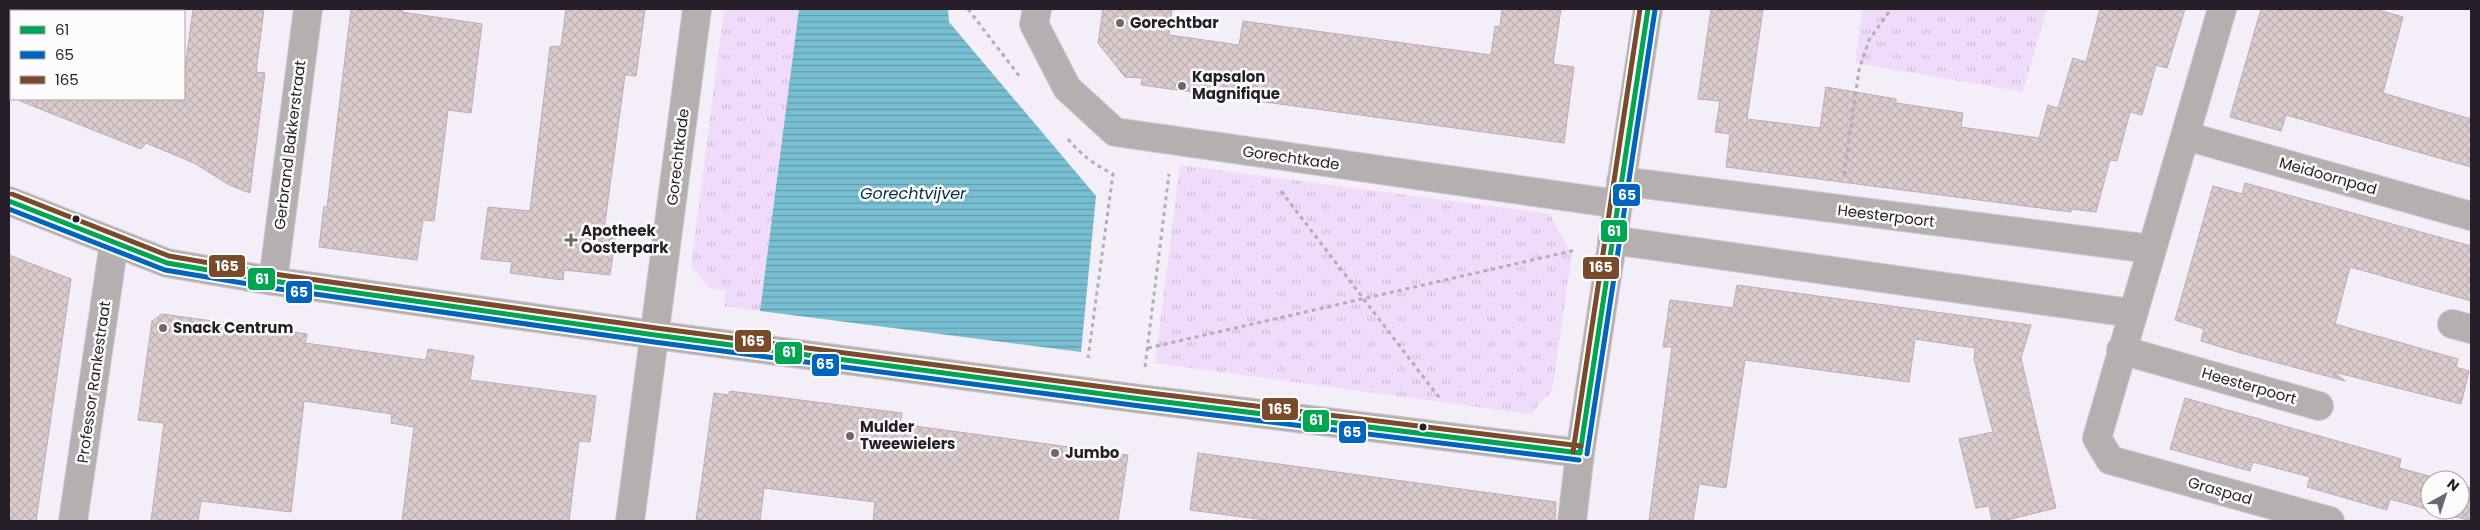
<svg xmlns="http://www.w3.org/2000/svg" width="2480" height="530" viewBox="0 0 2480 530" font-family="Poppins,sans-serif">
<style>
.grass{fill:url(#grass-tufts)}
.water{fill:url(#water-rules)}
.building{fill:url(#building-cross-hatch);stroke:#b9afb2}
.lines{fill:none;stroke-linecap:round;stroke-linejoin:round}
.minor-casing{stroke:#cfcad2;stroke-width:30}
.path{stroke:#b3aeb1;stroke-width:3;stroke-dasharray:4 4;stroke-linecap:butt}
.minor{stroke:#b5b0af;stroke-width:28}
.bus-1-casing{stroke:#fcfcfc;stroke-width:9}
.bus-2-casing{stroke:#fcfcfc;stroke-width:9}
.bus-3-casing{stroke:#fcfcfc;stroke-width:9}
.bus-1{stroke:#00a651;stroke-width:5}
.bus-2{stroke:#0065bd;stroke-width:5}
.bus-3{stroke:#7a4b2a;stroke-width:5}
.poi-dot{fill:#6e6772;stroke:#fcfcfc;stroke-width:2}
.bus-dot{fill:#261f2a;stroke:#fcfcfc;stroke-width:2}
.labels{text-anchor:middle;stroke-width:5;stroke-linejoin:round;paint-order:stroke}
.poi-label{font-size:15px;font-weight:bold;fill:#261f2a;stroke:#fcfcfc;text-anchor:start}
.street-label{font-size:15px;fill:#261f2a;stroke:#fcfcfc}
.water-label{font-size:16px;font-style:italic;fill:#00323c;stroke:#fcfcfc}
.line-badge{stroke:#fcfcfc;stroke-width:2}
.badge-label{font-size:14px;text-anchor:middle;font-weight:bold;fill:#fff}
</style>
<defs>
<pattern id="grass-tufts" width="24" height="20" patternUnits="userSpaceOnUse" patternTransform="scale(1.25)"><rect width="24" height="20" fill="#f0dbfb"/><path d="M3 7l-1-3M5 7V3M7 7l1-3M15 17l-1-3M17 17v-4M19 17l1-3" fill="none" stroke="#cebcd7"/></pattern>
<pattern id="water-rules" width="6" height="5" patternUnits="userSpaceOnUse" patternTransform="scale(1.25)"><rect width="6" height="5" fill="#78bfd2"/><path d="M0 2.5h6" fill="none" stroke="#629bab"/></pattern>
<pattern id="building-cross-hatch" width="8" height="8" patternUnits="userSpaceOnUse" patternTransform="scale(1.25)"><rect width="8" height="8" fill="#ddcccd"/><path d="M0 0l8 8M0 8l8-8" fill="none" stroke="#beafb0"/></pattern>
</defs>
<rect width="100%" height="100%" fill="#f4eef8"/>
<path class="grass" d="M724,9H799L760,311L723,306L726,291L709,288L691,266Z
M1862,9H2047L2023,92L1855,63Z
M1180,165L1550,214L1572,256L1552,391L1530,414L1155,363Z"/>
<path class="water" d="M799,9H948L949,22L1096,196L1081,352L760,311Z"/>
<path class="building" d="M193,9H264L256,72L265,73L250,193L231,186L194,163L146,143L141,149L20,101V99H184V77Z
M351,9H402V12L482,24L471,113L448,110L434,221L423,220L417,260L319,247L324,206L327,207Z
M566,9H645L636,76L625,75L604,230L616,232L610,275L564,270L563,280L510,273L512,262L481,259L488,207L530,211L550,47L561,46Z
M1103,9H1172L1169,35L1239,45L1243,21L1491,55L1495,26L1500,27L1502,9H1561L1553,64L1574,67L1564,143L1141,85L1142,78L1125,77L1098,43Z
M1711,9H1763L1747,119L1820,128L1826,87L1896,99V103L1963,113L1961,127L2039,138L2048,105L2058,108L2073,58L2086,62L2100,9H2185L2167,68L2156,65L2142,115L2130,112L2117,161L2110,160L2096,212L2071,209V212L1726,167L1730,134L1715,132L1720,101L1698,99Z
M2261,9H2375L2403,17L2383,93L2471,119V167L2286,115L2281,131L2230,117Z
M2245,183L2471,246V301L2350,267L2335,324L2458,359L2456,367L2469,371L2461,404L2334,372L2345,381L2241,353L2201,341L2204,329L2175,320L2213,186L2242,194Z
M9,255L71,279L36,521H9Z
M1737,285L2031,325L2021,358L2056,508L2003,521H1992L1989,506L1976,508L1959,439L1993,432L1974,359L1975,348L1915,339L1909,382L1745,360L1726,488L1699,484L1693,521H1649L1672,347H1663L1670,300L1733,308Z
M162,314L307,334L305,343L426,360L428,349L474,356L470,380L596,396L590,442L579,441L569,521H402L414,427L391,423L392,414L304,401L291,512L201,501L198,521H151L164,423L138,420L152,321Z
M730,391L902,413L900,424L1128,455L1118,521H873L875,502L764,488L760,521H696L714,393L728,395Z
M2185,398L2401,459L2399,468L2444,480H2430V510L2390,499L2387,510L2307,487L2310,477L2253,462L2250,471L2170,449Z
M1198,453L1556,502L1555,521H1273L1190,510Z
M2460,484L2471,488V521L2430,510H2460Z"/>
<g class="lines">
<g class="minor-casing">
<path id="minor" d="M1037,9L1034,24L1067,88L1115,132L1618,204
M2222,9L2097,438L2110,460L2330,521
M18,11L19,9
M10,37L11,34
M2186,136L2471,216
M1621,181L2151,249
M9,201L167,263L273,281L655,335L1141,399L1580,453
M1612,240L2131,313
M273,281L308,9
M2452,324L2471,329
M2121,350L2319,406
M73,521L114,243
M630,521L697,9
M1572,521L1580,453L1648,9"/>
</g>
<path class="path" d="M968,9L1020,77
M1068,139C1081,155 1095,165 1113,174L1088,358
M1844,175L1859,70L1869,40L1891,9
M1281,191L1441,400
M1148,348L1576,250
M1145,367L1169,174"/>
<use href="#minor" class="minor"/>
<g class="bus-1-casing">
<path id="bus-1" d="M9,201L167,263L273,281L655,335L1141,399L1580,453
M1580,453L1648,9"/>
</g>
<g class="bus-2-casing">
<path id="bus-2" d="M9,209L165,270L272,288L654,342L1140,406L1579,460
M1587,454L1655,10"/>
</g>
<g class="bus-3-casing">
<path id="bus-3" d="M12,194L169,256L274,274L656,328L1142,392L1581,446
M1573,452L1640,9"/>
</g>
<use href="#bus-1" class="bus-1"/>
<use href="#bus-2" class="bus-2"/>
<use href="#bus-3" class="bus-3"/>
</g>
<g class="poi-dot">
<circle cx="1120" cy="23" r="5"/>
<circle cx="1182" cy="86" r="5"/>
<path d="M568.5 232.5h5v5h5v5h-5v5h-5v-5h-5v-5h5z"/>
<circle cx="163" cy="328" r="5"/>
<circle cx="850" cy="436" r="5"/>
<circle cx="1055" cy="453" r="5"/>
</g>
<g class="bus-dot">
<circle cx="76" cy="219" r="4.5"/>
<circle cx="1423" cy="427" r="4.5"/>
</g>
<g class="labels">
<g class="poi-label">
<text x="1130" y="28">Gorechtbar</text>
<text x="1192" y="82">Kapsalon<tspan x="1192" dy="17">Magnifique</tspan></text>
<text x="581" y="236">Apotheek<tspan x="581" dy="17">Oosterpark</tspan></text>
<text x="173" y="333">Snack Centrum</text>
<text x="860" y="432">Mulder<tspan x="860" dy="17">Tweewielers</tspan></text>
<text x="1065" y="458">Jumbo</text>
</g>
<g class="street-label">
<text transform="translate(290 145) rotate(-83)" y="5">Gerbrand Bakkerstraat</text>
<text transform="translate(678 157) rotate(-83)" y="5">Gorechtkade</text>
<text transform="translate(1291 158) rotate(8)" y="5">Gorechtkade</text>
<text transform="translate(2328 176) rotate(16)" y="5">Meidoornpad</text>
<text transform="translate(1886 216) rotate(7)" y="5">Heesterpoort</text>
<text transform="translate(94 382) rotate(-82)" y="5">Professor Rankestraat</text>
<text transform="translate(2249 386) rotate(16)" y="5">Heesterpoort</text>
<text transform="translate(2220 491) rotate(16)" y="5">Graspad</text>
</g>
<g class="water-label">
<text x="913" y="199">Gorechtvijver</text>
</g>
</g>
<g class="line-badge">
<rect x="1612" y="183" width="29" height="24" rx="5" fill="#0065bd"/>
<rect x="1600" y="219" width="28" height="24" rx="5" fill="#00a651"/>
<rect x="208" y="254" width="38" height="24" rx="5" fill="#7a4b2a"/>
<rect x="1582" y="256" width="38" height="24" rx="5" fill="#7a4b2a"/>
<rect x="247" y="267" width="29" height="24" rx="5" fill="#00a651"/>
<rect x="285" y="280" width="28" height="24" rx="5" fill="#0065bd"/>
<rect x="734" y="329" width="38" height="24" rx="5" fill="#7a4b2a"/>
<rect x="774" y="341" width="29" height="24" rx="5" fill="#00a651"/>
<rect x="811" y="353" width="29" height="24" rx="5" fill="#0065bd"/>
<rect x="1261" y="397" width="38" height="24" rx="5" fill="#7a4b2a"/>
<rect x="1302" y="409" width="28" height="24" rx="5" fill="#00a651"/>
<rect x="1338" y="420" width="29" height="24" rx="5" fill="#0065bd"/>
</g>
<g class="badge-label">
<text x="1627" y="200">65</text>
<text x="1614" y="236">61</text>
<text x="227" y="271">165</text>
<text x="1601" y="272">165</text>
<text x="262" y="284">61</text>
<text x="299" y="297">65</text>
<text x="753" y="346">165</text>
<text x="789" y="357">61</text>
<text x="825" y="369">65</text>
<text x="1280" y="414">165</text>
<text x="1316" y="425">61</text>
<text x="1352" y="437">65</text>
</g>
<rect width="2480" height="530" fill="none" stroke="#261f2a" stroke-width="20"/>
<rect x="10" y="10" width="175" height="90" fill="#fcfcfc" stroke="#a6a4a8"/>
<rect x="20" y="26" width="25" height="8" fill="#00a651" stroke="#a6a4a8"/>
<text x="55" y="35" font-size="15" fill="#261f2a">61</text>
<rect x="20" y="51" width="25" height="8" fill="#0065bd" stroke="#a6a4a8"/>
<text x="55" y="60" font-size="15" fill="#261f2a">65</text>
<rect x="20" y="76" width="25" height="8" fill="#7a4b2a" stroke="#a6a4a8"/>
<text x="55" y="85" font-size="15" fill="#261f2a">165</text>
<g transform="translate(2445 495) rotate(39)"><circle r="24" fill="#fcfcfc" stroke="#a6a4a8"/>
<path d="M0-4L9 19L0 12L-9 19Z" fill="#6e6772"/>
<text y="-8" font-size="14" font-weight="bold" text-anchor="middle" fill="#261f2a">N</text>
</g>
</svg>
